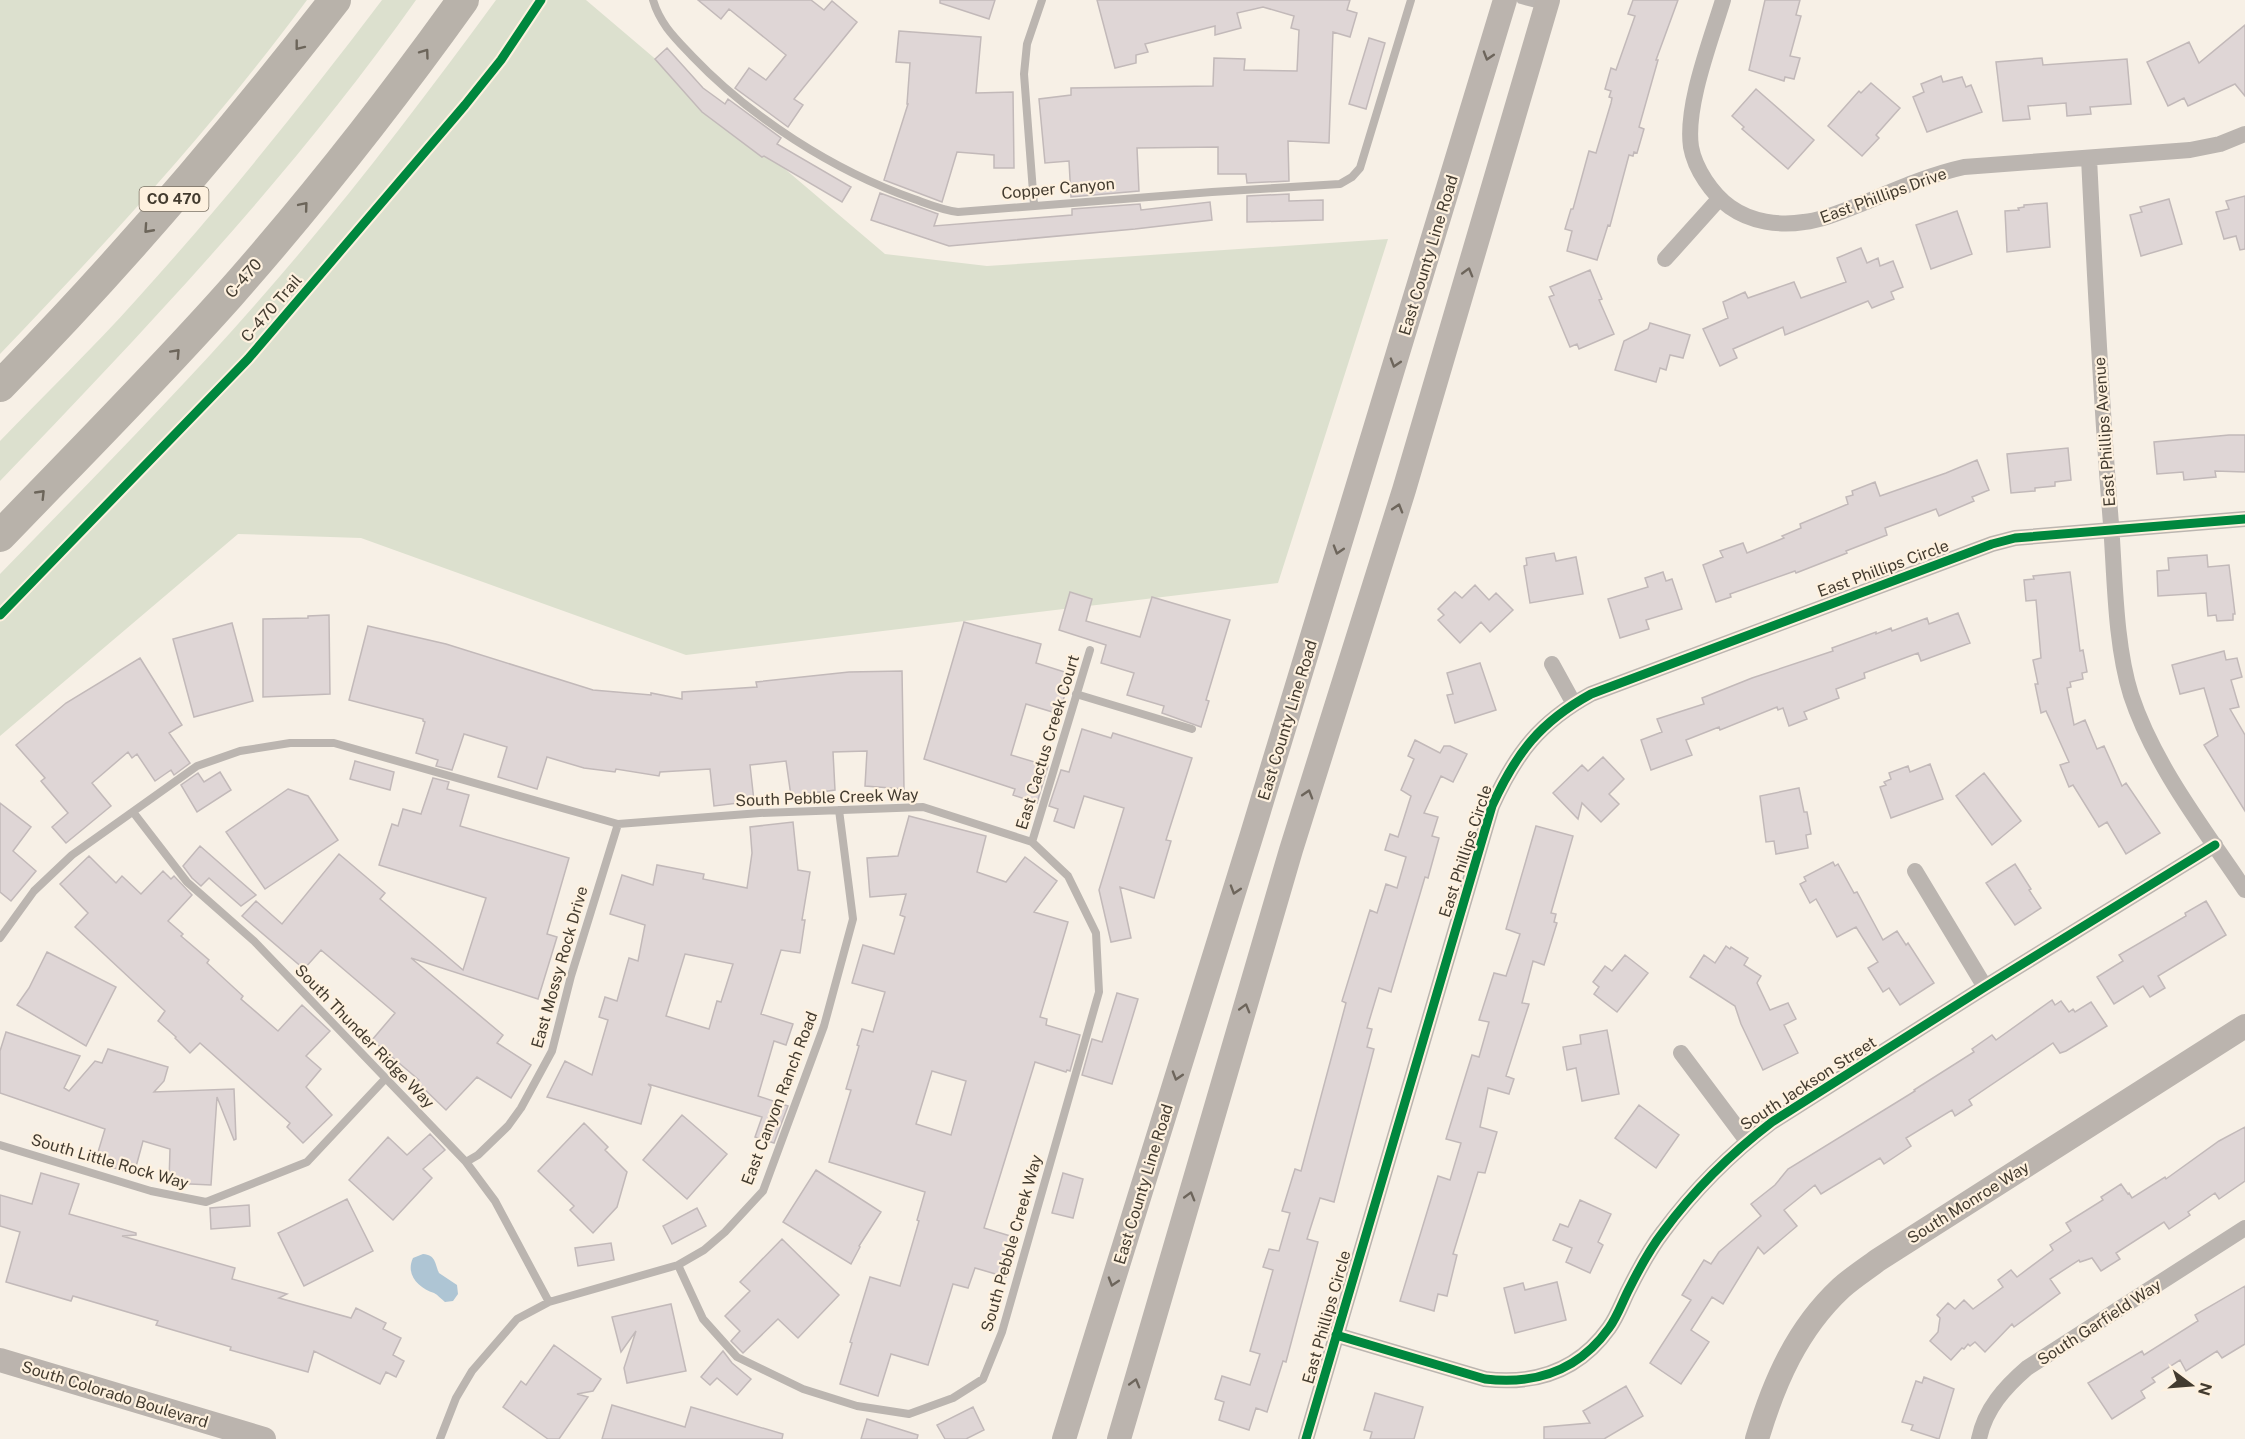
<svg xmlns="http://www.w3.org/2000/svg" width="2245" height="1439" viewBox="0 0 2245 1439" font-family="'Public Sans',sans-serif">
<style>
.green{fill:#dce0ce}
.water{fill:#aec5d4}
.building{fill:#dfd6d6;stroke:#c2b9b9;stroke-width:1.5;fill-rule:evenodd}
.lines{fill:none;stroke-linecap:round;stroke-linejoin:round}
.lane{stroke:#bbb5b0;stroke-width:8}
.street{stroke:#bbb5b0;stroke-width:16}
.secondary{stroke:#bbb4ae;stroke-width:24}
.highway{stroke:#b8b2aa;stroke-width:32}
.cycleway-casing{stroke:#fef1df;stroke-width:13}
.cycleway{stroke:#00873e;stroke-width:9}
.oneway{stroke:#6c655a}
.oneway2{stroke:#6d655b}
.labels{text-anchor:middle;stroke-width:4.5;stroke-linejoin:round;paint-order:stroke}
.shield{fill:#fef1df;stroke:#7b7264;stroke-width:1.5}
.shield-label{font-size:15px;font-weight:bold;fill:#433b2f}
.street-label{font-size:16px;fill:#433b2f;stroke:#fef1df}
</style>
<rect width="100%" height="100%" fill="#f7f0e6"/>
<path class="green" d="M0,0H307C214,126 108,241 0,354Z
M382,0H416C293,174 147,328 0,481V441C45,394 93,348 136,300C223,204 304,103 382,0Z
M496,0H586L885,254L987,266L1388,239L1278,583L686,655L361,538L238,534L0,736V574C93,478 187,384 274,283C353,192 425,97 496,0Z"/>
<path class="water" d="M423,1254C436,1255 435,1264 439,1273L457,1285L458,1294L453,1301L445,1302C441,1299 438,1295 434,1293C419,1288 405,1275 413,1258Z"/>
<path class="building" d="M698,0H811L824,10L832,1L857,22L794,99L803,105L788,127L735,88L749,68L766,80L786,55L729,9L721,19Z
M940,0H995L989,19L940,3Z
M1097,0H1350L1347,10L1357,13L1350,37L1333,32L1329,143L1288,141L1289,181L1247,183L1246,174H1218V147L1137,148L1139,191L1071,197L1069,161L1045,163L1039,99L1071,95V88L1213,86L1214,58L1245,59L1244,70L1297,71L1299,30L1291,28L1294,16L1263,7L1237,13L1241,28L1215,35V26L1145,44L1148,52L1136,55V63L1115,68Z
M1633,0H1678L1656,60H1658L1639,127L1644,129L1637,153L1634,152L1633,156L1629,155L1610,226L1608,225L1597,260L1567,251L1572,231L1565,229L1571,209H1573L1589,151L1596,153L1611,103L1612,98L1609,97L1611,91L1605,89L1611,68L1616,70L1635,16L1628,14Z
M1765,0H1800L1796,15L1801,16L1790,56L1800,58L1794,79L1785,77L1784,81L1749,70Z
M2245,25V96L2235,84L2188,106L2184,98L2168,106L2147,62L2189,42L2199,63Z
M899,31L981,37L976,93L1013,92L1014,168H994V155L957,152L942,202L884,180L908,104H907L910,63L896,62Z
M1369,38L1385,43L1366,109L1349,104Z
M667,48L703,88L725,104L728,99L781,138L777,144L851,187L842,202L764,156L762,157L702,112L655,59Z
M2042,58L2043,65L2127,59L2131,104L2090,107L2091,114L2067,116L2066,103L2028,106L2030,119L2003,121L1996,62Z
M1941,76L1943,82L1962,77L1966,87L1971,85L1982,112L1927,132L1913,97L1924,92L1921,84Z
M1871,83L1900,108L1876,135L1879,138L1862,156L1828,126L1859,91L1861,93Z
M1756,89L1814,140L1788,169L1742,129L1744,127L1732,116Z
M880,193L938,214L934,226L1072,215V209L1140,204L1141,210L1210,202L1212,220L1135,229L949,246L871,220Z
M1289,194V201L1323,200V220L1247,222V196Z
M2245,196V249L2240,250L2236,236L2224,239L2216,212L2229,209L2226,201Z
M2169,199L2182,244L2141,256L2130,215L2142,212L2140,207Z
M2047,203L2050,247L2007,252L2005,211L2019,210L2018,208L2024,207V205Z
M1957,211L1972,254L1931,269L1916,225Z
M1861,248L1867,263L1878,258L1880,266L1893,261L1903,287L1891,292L1894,299L1872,308L1868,301L1785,335L1783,327L1733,349L1737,358L1720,366L1703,329L1728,318L1723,302L1745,292L1748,298L1794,282L1801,298L1846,282L1837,258Z
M1590,270L1602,299L1599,300L1614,334L1579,349L1577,344L1570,347L1549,297L1554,295L1550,287Z
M1650,323L1690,335L1683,358L1670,355L1666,370L1660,368L1656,382L1615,370L1624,341L1648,329Z
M2229,435H2245V472L2215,471L2216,477L2184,480L2183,472L2157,474L2154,442Z
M2068,448L2071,480L2055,482V486L2035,488V491L2011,493L2007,454Z
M1977,460L1989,490L1972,497L1974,501L1939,516L1936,509L1885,528L1887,535L1846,551L1847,553L1796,573L1795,571L1730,594L1731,597L1716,602L1703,565L1723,557L1720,551L1743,543L1747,553L1784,538L1782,536L1801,528L1800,524L1848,504L1846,497L1853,495L1852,491L1875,482L1880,496L1946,473Z
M1554,553L1556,561L1576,557L1583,594L1530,603L1524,566L1527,565L1526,558Z
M2207,555L2208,567L2229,565L2235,614H2233V620L2217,621L2216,615L2208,616L2206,593L2158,596L2157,571L2169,570L2168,558Z
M1663,572L1666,581L1672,579L1682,609L1646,620L1649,629L1620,638L1608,599L1648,587L1645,578Z
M2070,572L2080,651L2083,650L2087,672L2082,673L2083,679L2070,682L2071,687L2067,688L2074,725L2085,720L2097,749L2104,746L2122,786L2126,783L2160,833L2126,854L2107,822L2099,827L2073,785L2069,787L2060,765L2069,762L2046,711L2041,713L2035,684H2038L2033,660L2041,658L2036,600L2026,601L2024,580L2034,579L2033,576Z
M1475,585L1489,600L1496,593L1513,610L1490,632L1481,622L1460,643L1438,620L1444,615L1438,609L1455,592L1462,598Z
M1070,592L1092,599L1086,621L1140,637L1152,597L1230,620L1206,700L1209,701L1201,727L1162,713L1164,706L1127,695L1134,673L1101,663L1106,645L1059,630Z
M1958,613L1970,643L1921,661L1918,653L1864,673L1865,678L1836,689L1839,698L1804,712L1807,719L1789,726L1783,708L1778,710L1777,707L1720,730L1719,727L1686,740L1692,755L1651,770L1641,740L1662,732L1657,719L1704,704L1702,698L1752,678L1833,651L1832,648L1876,632V634L1891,628L1892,631L1927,618L1929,624Z
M329,615L330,694L263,697V619L308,618V616Z
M964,622L1041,644L1036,663L1071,674L1059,714L1026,704L1011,755L1048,766L1037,803L1013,795L1015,789L924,759Z
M232,623L253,701L194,717L173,639Z
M368,626L446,644L593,690L651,695V693L682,699V692L757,687L756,682L849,672L902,671L904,789L865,786L867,751L833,752L835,790L791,796L786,761L750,765L754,801L714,806L710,769L660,772L659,776L616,769L615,772L584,768L547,757L537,789L498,777L507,747L464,734L452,770L436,766L438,760L416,753L425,722L423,721V719L349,700Z
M2224,651L2226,660L2237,658L2242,677L2231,680L2239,707L2230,709L2245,735V811L2204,745L2218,736L2204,688L2180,694L2172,665Z
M140,658L182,725L169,733L190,763L174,775L171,770L155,781L137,754L132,758L128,752L92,783L111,806L66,843L52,827L68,813L41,781L45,778L16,745L66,703Z
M1480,663L1496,710L1455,723L1447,695L1453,694L1447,673Z
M1082,729L1111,738L1113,733L1192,758L1166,840L1171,841L1154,898L1120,887L1131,938L1111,942L1099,890L1124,808L1084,796L1074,828L1054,821L1058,809L1049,806L1061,770L1069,772Z
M1415,740L1440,753L1444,746H1450L1467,754L1453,782L1441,776L1424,813L1438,817L1432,836L1439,838L1428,878L1425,877L1391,992L1379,988L1367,1028L1372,1029L1367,1047L1374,1049L1334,1202L1320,1198L1307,1239L1318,1242L1286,1362L1283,1361L1267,1412L1256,1408L1249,1430L1219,1420L1224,1402L1215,1399L1222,1376L1250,1385L1260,1354L1250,1351L1273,1270L1263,1267L1269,1249L1279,1251L1290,1213L1282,1211L1295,1169L1301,1171L1346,1003L1342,1001L1370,910L1377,913L1386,884L1397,888L1406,857L1385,850L1390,834L1398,837L1411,796L1401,790L1414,759L1408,756Z
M1603,757L1624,779L1609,794L1619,804L1601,822L1582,803L1578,819L1553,793L1582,765L1588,771Z
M355,761L394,772L390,790L350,779Z
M1930,764L1943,799L1891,818L1880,787L1886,785L1884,782L1891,779L1889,773L1908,766L1910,772Z
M220,772L231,790L197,812L181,785L198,773L204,782Z
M1984,773L2021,821L1992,845L1956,796Z
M433,778L449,782L447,789L469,795L460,826L569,858L547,934L557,937L538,999L411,958L503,1035L497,1043L531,1065L511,1098L477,1077L446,1110L417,1082L419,1080L372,1040L395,1013L321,950L304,969L242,916L256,901L282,924L339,854L385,893L380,899L463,970L486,898L379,865L392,824L398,826L403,809L421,814Z
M1799,788L1804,812H1807L1811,834L1806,835L1808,848L1776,854L1774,841L1766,842L1760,796Z
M288,789L308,796L338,840L265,889L226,832Z
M0,803L31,827L13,851L36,871L11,901L0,892Z
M909,816L986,836L977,872L1006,882L1025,857L1057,881L1034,912L1068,922L1040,1017L1047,1019L1046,1025L1080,1035L1070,1071L1067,1070L1066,1072L1035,1062L984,1228L1017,1238L1006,1277L975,1268L968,1288L953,1284L928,1365L891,1354L878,1396L840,1384L852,1343L850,1342L870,1277L900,1286L919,1221L917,1220L925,1192L829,1162L851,1090L846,1089L859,1046L857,1045L862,1029L873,1032L885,992L852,983L863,945L894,954L905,917L900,915L906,894L870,897L867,858L898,856ZM932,1071L966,1081L951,1135L916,1124Z
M793,822L798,870L810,872L802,920H805L800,953L781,950L761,1014L793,1024L786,1045L774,1041L758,1096L788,1106L774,1143L755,1137L762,1117L648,1084L651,1087L641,1124L547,1097L565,1061L592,1075L608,1020L599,1017L605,997L617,1001L629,958L638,961L645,925L610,914L622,875L653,885L657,865L704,874L703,879L747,888L752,853L750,827ZM685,954L733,964L721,1002L717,1001L709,1029L666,1016Z
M1536,826L1573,836L1551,913L1556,914L1554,922L1557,923L1544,965L1533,961L1522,1003L1529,1004L1506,1076L1514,1079L1509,1094L1488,1088L1480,1127L1497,1132L1485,1173L1478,1172L1453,1254L1457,1255L1447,1296L1438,1294L1434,1311L1400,1301L1438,1176L1450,1180L1461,1143L1446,1139L1472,1055L1479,1057L1489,1022L1479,1020L1494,973L1506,976L1520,934L1506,929Z
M200,846L256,895L241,906L209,878L201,886L192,878L183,866Z
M89,856L116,883L122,876L141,894L163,871L171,879L174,876L192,895L168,921L183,934L181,936L209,960L207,963L243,996L241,999L278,1031L302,1005L330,1031L306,1056L321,1069L306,1087L332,1115L303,1143L287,1127L290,1123L200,1043L190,1053L175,1038L176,1037L158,1021L165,1011L75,927L88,913L60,884Z
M1833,862L1835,866L1838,864L1854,893L1857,892L1883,940L1897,931L1906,945L1908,943L1934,983L1900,1005L1889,988L1883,992L1868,968L1878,962L1856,927L1837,937L1816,899L1810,903L1800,884L1806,881L1804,877Z
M2015,864L2031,889L2029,890L2041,908L2015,925L1986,883Z
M2206,901L2226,935L2158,976L2165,988L2150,997L2143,986L2114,1004L2097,977L2123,961L2119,955L2186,916L2185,913Z
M1726,946L1730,949L1731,947L1748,958L1744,965L1761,976L1757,983L1770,1010L1788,1003L1796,1019L1784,1025L1798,1053L1763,1070L1741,1024L1735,1006L1690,977L1704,955L1715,963Z
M47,952L116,987L86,1046L17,1005L29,988Z
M1625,955L1648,973L1617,1012L1594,994L1599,987L1593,982L1605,966L1612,971Z
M1117,993L1138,999L1112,1084L1082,1075L1092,1039L1102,1042Z
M2052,1000L2055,1005L2061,1001L2069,1012L2073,1009L2075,1012L2091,1002L2107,1026L2066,1051L2060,1053L2053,1043L1969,1100L1972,1105L1955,1116L1952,1110L1906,1138L1911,1146L1884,1164L1880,1158L1821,1194L1815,1185L1784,1210L1797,1226L1764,1254L1758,1247L1723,1304L1712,1297L1691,1330L1709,1342L1681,1384L1650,1363L1691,1300L1682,1295L1704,1260L1711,1264L1719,1252L1761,1216L1751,1204L1775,1185L1788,1169L1915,1091L1914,1090L1974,1052L1972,1049L1992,1035L1996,1040Z
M1607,1030L1619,1094L1582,1101L1576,1068L1567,1070L1563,1047L1581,1044L1580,1035Z
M6,1032L80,1056L64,1088L69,1091L95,1061L102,1063L108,1049L168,1067L164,1081L154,1092L234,1089L236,1139L234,1140L217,1097L211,1185L169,1183L170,1149L143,1141L134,1174L95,1162L105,1129L0,1093V1051Z
M1639,1105L1679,1135L1656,1168L1615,1138Z
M682,1115L727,1154L687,1199L643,1160Z
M584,1123L608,1147L605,1150L627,1172L617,1207L593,1233L570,1210L574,1206L538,1171Z
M2245,1127V1181L2219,1199L2215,1193L2188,1212L2190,1215L2169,1229L2164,1222L2116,1253L2120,1259L2101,1271L2092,1258L2080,1262L2079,1260L2050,1279L2060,1293L2014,1327L2012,1324L1985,1352L1975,1342L1970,1346L1968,1344L1964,1349L1962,1348L1951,1360L1930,1341L1938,1332L1940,1318L1937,1315L1948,1303L1955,1309L1964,1300L1973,1309L2003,1287L1998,1280L2011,1270L2017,1277L2053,1250L2050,1245L2071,1231L2066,1223L2103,1200L2101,1197L2121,1184L2128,1194L2129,1193L2132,1198L2165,1177L2166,1179L2219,1141Z
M430,1134L445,1150L423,1169L432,1178L393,1220L349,1180L388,1137L407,1155Z
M816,1170L881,1212L859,1246L860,1247L851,1264L783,1222Z
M41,1173L79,1184L69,1214L136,1233V1235L122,1236L235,1268L232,1279L287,1294L279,1298L351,1318L356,1308L386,1323L383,1329L401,1338L393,1355L404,1361L396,1377L386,1372L380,1384L314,1351L308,1372L230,1350L231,1347L156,1325L158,1321L73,1296L71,1301L6,1282L20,1232L0,1226V1195L32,1204Z
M1063,1173L1083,1179L1073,1218L1052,1213Z
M347,1199L373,1251L304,1286L278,1233Z
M1580,1200L1611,1214L1598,1242L1603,1245L1590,1273L1566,1262L1572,1248L1553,1240L1560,1224L1568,1227Z
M249,1205L250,1226L211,1229L210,1208Z
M697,1208L706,1226L672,1244L663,1226Z
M782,1239L839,1295L798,1338L778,1319L743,1353L731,1341L740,1331L725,1316L750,1291L740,1282Z
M611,1243L614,1260L578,1266L575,1248Z
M1557,1282L1566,1320L1515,1333L1504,1288L1523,1283L1525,1290Z
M2245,1286V1344L2222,1358L2217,1351L2186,1371L2180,1360L2152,1378L2155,1382L2141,1391L2145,1398L2112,1419L2088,1383L2142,1351L2144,1355L2198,1321L2195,1315Z
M671,1304L686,1371L627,1383L624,1368L636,1331L621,1352L612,1317Z
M554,1345L601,1379L593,1391L577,1394L588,1397L559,1439H548L503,1407L521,1381L526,1385Z
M723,1351L732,1363L751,1379L737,1395L717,1378L710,1385L701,1377Z
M1924,1377L1954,1389L1939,1439L1911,1430L1913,1425L1902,1422L1916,1381L1922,1383Z
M1626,1386L1643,1416L1604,1439H1544V1427L1590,1423L1583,1411Z
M1375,1393L1423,1407L1414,1439H1370L1372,1432L1364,1430Z
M612,1405L685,1427L691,1407L783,1434L782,1439H602Z
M973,1407L984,1430L966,1439H945L937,1425Z
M867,1419L918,1435L917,1439H861Z"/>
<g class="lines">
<path class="lane" d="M653,0C660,24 675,38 692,56C750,117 834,171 914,199C928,204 942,210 958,212L1212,192L1340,184L1352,177L1360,168L1411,0
M1521,0L1544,6
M1034,205L1024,74L1027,44L1042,0
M1076,694L1192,729
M133,812L187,882L254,941L466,1162L495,1201L549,1302
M1032,842L1090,650
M0,938L34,891L72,855L197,766L240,751L290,743H334L618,824L760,813L923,807L1032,842L1068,876L1096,933L1099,992L1002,1332L983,1379L953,1398L909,1414L857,1406L803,1389L737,1357L703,1319L678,1265
M0,1145L151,1191L206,1202L307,1162L385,1079
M466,1162L478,1155L508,1126L521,1108L552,1051L571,976L618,824
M440,1439L456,1398L472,1371L517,1319L549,1302L678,1265L704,1250L725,1232L763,1191L824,1026L853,919L839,810"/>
<path class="street" d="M1723,0C1711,40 1685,106 1691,147C1695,169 1712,194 1730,207C1751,222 1779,226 1804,222C1823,220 1843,211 1861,204C1895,190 1928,175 1964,167L2190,150L2220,144L2245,134
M2089,158C2095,280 2101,402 2111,524C2115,578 2115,644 2131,695C2154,765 2204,829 2245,890
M1665,259L1719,199
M1552,664L1574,704
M1915,871L1985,987
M1681,1053L1747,1141
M1336,1335L1485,1379C1536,1385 1579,1370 1609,1328C1617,1317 1622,1303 1628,1291C1638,1271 1649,1250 1663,1232C1694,1190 1730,1154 1772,1122L1985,987L2215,845
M1306,1439L1492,806C1516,753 1540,722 1591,694L1992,544L2015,538L2245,519
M1979,1439C1985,1409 2005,1387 2027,1368L2245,1228"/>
<path class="secondary" d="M0,1360L264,1439
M1064,1439L1252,834L1505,0
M1119,1439L1291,850L1404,490L1548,0
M1757,1439C1774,1382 1797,1329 1841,1288C1852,1278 1866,1269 1878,1260L2245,1026"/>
<path class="highway" d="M0,386C120,264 230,135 335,0
M0,536C77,456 155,378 229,295C312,201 390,102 463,0"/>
<g class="cycleway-casing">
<path id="cycleway" d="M0,615L248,359L465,105L501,60L541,0
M1336,1335L1485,1379C1536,1385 1579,1370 1609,1328C1617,1317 1622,1303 1628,1291C1638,1271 1649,1250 1663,1232C1694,1190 1730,1154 1772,1122L1985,987L2215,845
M1306,1439L1492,806C1516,753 1540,722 1591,694L1992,544L2015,538L2245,519"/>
</g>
<use href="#cycleway" class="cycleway"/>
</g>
<defs><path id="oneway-chevron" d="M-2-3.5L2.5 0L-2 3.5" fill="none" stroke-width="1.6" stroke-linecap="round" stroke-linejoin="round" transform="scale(1.5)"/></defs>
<g class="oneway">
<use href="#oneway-chevron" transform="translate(299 46) rotate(128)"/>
<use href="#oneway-chevron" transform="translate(425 53) rotate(-54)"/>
<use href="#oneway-chevron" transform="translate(304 206) rotate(-50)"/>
<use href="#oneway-chevron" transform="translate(148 229) rotate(132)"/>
<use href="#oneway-chevron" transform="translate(176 353) rotate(-47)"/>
<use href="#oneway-chevron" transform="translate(41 494) rotate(-46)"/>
</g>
<g class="oneway2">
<use href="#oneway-chevron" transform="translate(1488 56) rotate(107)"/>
<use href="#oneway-chevron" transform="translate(1468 272) rotate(-74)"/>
<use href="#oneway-chevron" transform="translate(1395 363) rotate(107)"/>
<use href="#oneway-chevron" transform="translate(1398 508) rotate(-73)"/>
<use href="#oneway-chevron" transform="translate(1338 550) rotate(107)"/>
<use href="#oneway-chevron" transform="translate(1308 794) rotate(-73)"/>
<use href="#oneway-chevron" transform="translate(1235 890) rotate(107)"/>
<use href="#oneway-chevron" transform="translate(1245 1008) rotate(-74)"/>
<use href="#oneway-chevron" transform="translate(1177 1076) rotate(107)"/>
<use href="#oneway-chevron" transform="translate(1190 1196) rotate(-74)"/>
<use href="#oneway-chevron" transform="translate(1113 1282) rotate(107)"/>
<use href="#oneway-chevron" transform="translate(1135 1383) rotate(-74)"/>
</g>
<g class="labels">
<rect class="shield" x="139.5" y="187" width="69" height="24" rx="4.5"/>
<g class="shield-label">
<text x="174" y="204">CO 470</text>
</g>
<g class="street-label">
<text transform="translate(1058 188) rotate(-5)" y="6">Copper Canyon</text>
<text transform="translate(1883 195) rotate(-20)" y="6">East Phillips Drive</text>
<text transform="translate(1428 255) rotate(-73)" y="6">East County Line Road</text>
<text transform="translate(243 278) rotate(-49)" y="6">C-470</text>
<text transform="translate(271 308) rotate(-49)" y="6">C-470 Trail</text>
<text transform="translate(2104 432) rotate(-94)" y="6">East Phillips Avenue</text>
<text transform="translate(1883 568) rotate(-20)" y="6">East Phillips Circle</text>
<text transform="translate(1287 720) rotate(-73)" y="6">East County Line Road</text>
<text transform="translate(1047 742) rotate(-73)" y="6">East Cactus Creek Court</text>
<text transform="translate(827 797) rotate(-2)" y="6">South Pebble Creek Way</text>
<text transform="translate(1465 851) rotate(-72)" y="6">East Phillips Circle</text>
<text transform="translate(559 967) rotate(-74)" y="6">East Mossy Rock Drive</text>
<text transform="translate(365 1036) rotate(46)" y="6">South Thunder Ridge Way</text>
<text transform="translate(1808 1083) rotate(-33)" y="6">South Jackson Street</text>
<text transform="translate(779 1098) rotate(-69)" y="6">East Canyon Ranch Road</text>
<text transform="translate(110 1161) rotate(16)" y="6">South Little Rock Way</text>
<text transform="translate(1143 1184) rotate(-73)" y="6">East County Line Road</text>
<text transform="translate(1968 1202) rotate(-32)" y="6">South Monroe Way</text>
<text transform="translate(1011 1243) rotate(-74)" y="6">South Pebble Creek Way</text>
<text transform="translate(1326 1317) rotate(-74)" y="6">East Phillips Circle</text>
<text transform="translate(2099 1322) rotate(-33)" y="6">South Garfield Way</text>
<text transform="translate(115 1394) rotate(17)" y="6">South Colorado Boulevard</text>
</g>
</g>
<g transform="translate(2191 1385) rotate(106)" stroke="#fef1df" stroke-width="4.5" paint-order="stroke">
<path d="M0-4.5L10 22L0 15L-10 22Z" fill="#433b2f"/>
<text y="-9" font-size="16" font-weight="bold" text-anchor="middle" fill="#433b2f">N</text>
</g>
</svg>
